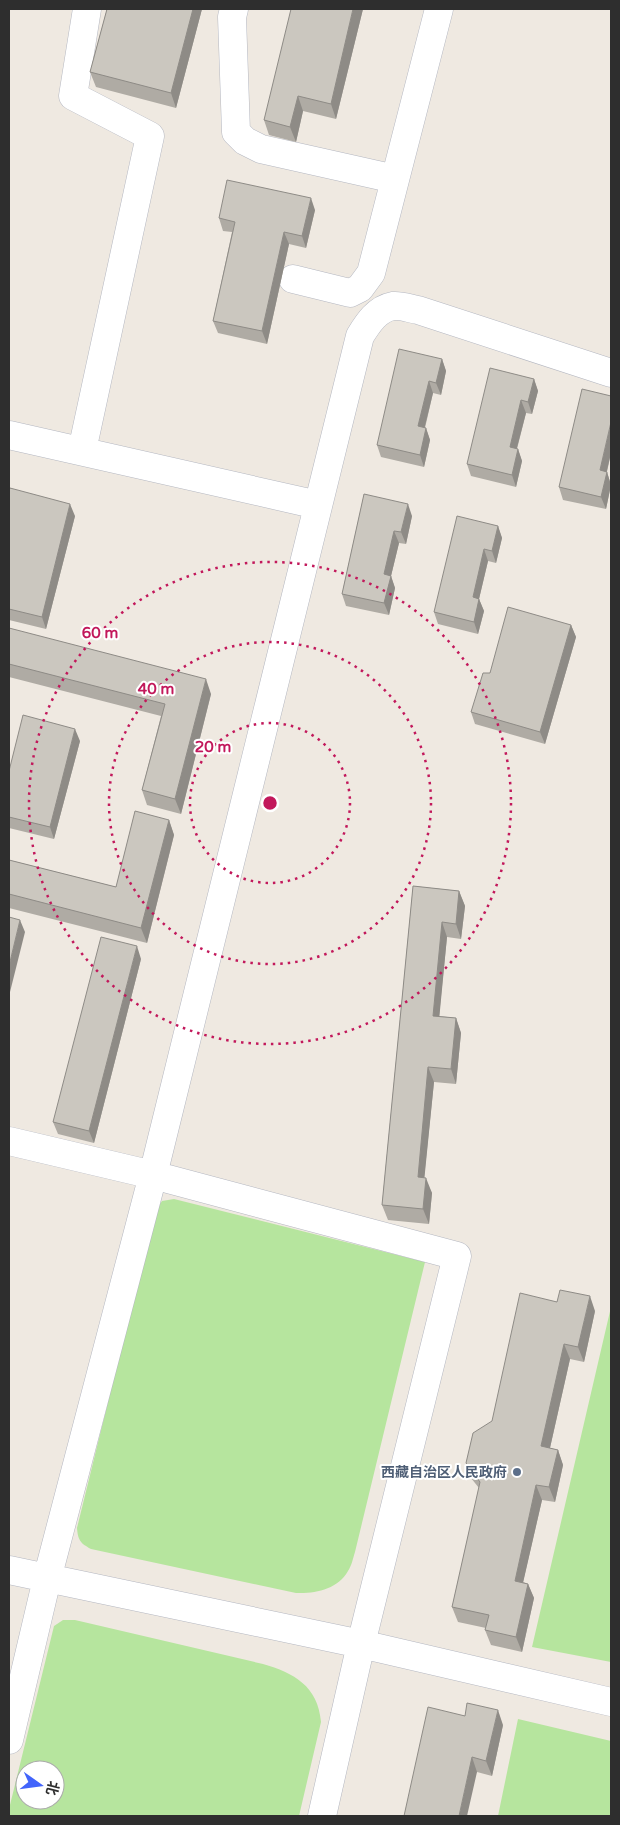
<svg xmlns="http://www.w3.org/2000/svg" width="620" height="1825" viewBox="0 0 620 1825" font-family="'Varela Round','Noto Sans SC',sans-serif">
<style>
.green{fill:#b6e59e;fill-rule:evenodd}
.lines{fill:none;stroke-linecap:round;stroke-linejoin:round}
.minor-casing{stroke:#b4b7c1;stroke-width:29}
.minor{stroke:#fff;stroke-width:28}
.wall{fill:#afaba4}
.shaded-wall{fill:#8e8b86}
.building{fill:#cbc7bf;stroke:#8e8b86}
.ring{fill:none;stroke:#c2185b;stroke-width:2.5;stroke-dasharray:2.5 5}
.service-dot{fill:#5c6f8a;stroke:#fff;stroke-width:2}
.labels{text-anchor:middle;stroke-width:4;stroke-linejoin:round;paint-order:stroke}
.service-label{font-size:14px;font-weight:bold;fill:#4e5e75;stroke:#fff;text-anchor:end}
.centre{fill:#c2185b;stroke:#fff;stroke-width:2.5}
.ring-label{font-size:15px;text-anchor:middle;font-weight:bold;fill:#c2185b;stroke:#fff;stroke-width:4;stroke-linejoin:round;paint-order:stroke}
</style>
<rect width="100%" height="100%" fill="#efe9e1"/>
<path class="green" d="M174,1199L425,1262L355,1552C353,1558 352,1565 348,1571C338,1589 315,1594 296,1593L91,1549C80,1543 78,1540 77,1528L155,1211L162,1201Z
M611,1307V1662L532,1647Z
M63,1620H75L263,1664C294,1673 318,1686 321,1722L299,1816H9V1809L54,1626ZM25,1770H55V1800H25Z
M518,1719L611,1741V1816H498Z"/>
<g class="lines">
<g class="minor-casing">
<path id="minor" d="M234,9L232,17L236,132L245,141L261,149L395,179
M293,279L350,293L360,288L371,273L439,9
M9,435L318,505
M83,446L150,136L73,96L87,9
M9,1141L153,1175L457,1256L361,1644L322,1816
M9,1570L361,1644L611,1702
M9,1740L47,1579L153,1175L360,336C368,323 377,309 393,306C401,305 411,309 418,310L611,373"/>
</g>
<use href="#minor" class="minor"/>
</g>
<path class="wall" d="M107,9H202L176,108L96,87L90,72Z
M363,9L336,119L303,111L296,142L269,135L264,120Z
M315,210L306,248L289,244L267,344L218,333L213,321L232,232L223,231L219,218Z
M442,359L446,371L441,395L433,393L425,428H426L430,440L424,467L381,457L377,445Z
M534,379L538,391L532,414L526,413L517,449H518L522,461L516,487L471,476L467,464Z
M611,453L607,472L611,485L606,509L563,500L559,487Z
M9,491L75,516L46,629L9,620Z
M364,494L412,516L406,544L399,543L391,576L395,588L389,615L346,606L342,594Z
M498,526L502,538L496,563L488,561L479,599L484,611L478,634L438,624L434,612Z
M571,625L576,637L545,744L475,724L471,712L490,673Z
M9,628L211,694L181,814L147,805L142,790L161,716L9,677Z
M80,741L54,839L9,828V771Z
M169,820L174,835L147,943L9,908V860L116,887Z
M413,886L459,891L465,906L461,939L447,937L439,1016L456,1018L461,1033L456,1084L434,1082L424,1178L432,1193L429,1224L388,1220L382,1205Z
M141,959L94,1143L58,1134L53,1122Z
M595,1311L584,1362L570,1359L550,1448L558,1450L563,1465L555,1502L542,1500L523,1582L528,1584L534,1598L522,1652L491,1645L485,1630L486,1628L458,1622L452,1607L479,1488L471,1478L466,1463L492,1421Z
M503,1725L492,1776L477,1772L404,1816Z"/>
<path class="shaded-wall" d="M193,9H202L176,108L171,93Z
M353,9H363L336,119L331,104Z
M298,96L303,111L296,142L290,127Z
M311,198L315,210L306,248L302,236Z
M284,232L289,244L267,344L262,331Z
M442,359L446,371L441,395L436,383Z
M534,379L538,391L532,414L528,402Z
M429,381L433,393L422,438L418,426Z
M521,400L526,413L514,459L510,447Z
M611,422V453L604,483L600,470Z
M426,428L430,440L424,467L420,455Z
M518,449L522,461L516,487L512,475Z
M607,472L611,485L606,509L601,497Z
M70,504L75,516L46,629L42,617Z
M408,504L412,516L406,544L401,532Z
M498,526L502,538L496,563L492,551Z
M394,531L399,543L391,576L395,588L389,615L384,603V574Z
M484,549L488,561L479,599L484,611L478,634L474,622L473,597Z
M571,625L576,637L545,744L540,732Z
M206,679L211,694L181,814L175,799Z
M75,729L80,741L54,839L50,827Z
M169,820L174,835L147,943L141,928Z
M459,891L465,906L461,939L456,924Z
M20,920L25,932L9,996V966Z
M442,922L447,937L438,1031L433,1016Z
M137,946L141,959L94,1143L89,1131Z
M456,1018L461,1033L456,1084L451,1069Z
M428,1067L434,1082L423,1192L418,1177Z
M426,1178L432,1193L429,1224L423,1209Z
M590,1296L595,1311L584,1362L578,1347Z
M564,1344L570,1359L547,1461L541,1446Z
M558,1450L563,1465L555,1502L549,1487Z
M536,1485L542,1500L520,1596L515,1581Z
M528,1584L534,1598L522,1652L516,1637Z
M498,1710L503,1725L492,1776L486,1761Z
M472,1757L477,1772L467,1816H459Z"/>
<path class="building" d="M107,9H193L171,93L90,72Z
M291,9H353L331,104L298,96L290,127L264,120Z
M227,180L311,198L302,236L284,232L262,331L213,321L235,222L219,218Z
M399,349L442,359L436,383L429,381L418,426L426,428L420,455L377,445Z
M490,368L534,379L528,402L521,400L510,447L518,449L512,475L467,464Z
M582,389L611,396V422L600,470L607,472L601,497L559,487Z
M10,488L70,504L42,617L9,609V491Z
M364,494L408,504L401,532L394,531L384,574L391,576L384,603L342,594Z
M457,516L498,526L492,551L484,549L473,597L479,599L474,622L434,612Z
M508,607L571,625L540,732L471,712L483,673H490Z
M9,628L206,679L175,799L142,790L165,704L9,664Z
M23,715L75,729L50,827L9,817V771Z
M135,811L169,820L141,928L9,894V860L116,887Z
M413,886L459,891L456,924L442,922L433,1016L456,1018L451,1069L428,1067L418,1177L426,1178L423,1209L382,1205Z
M9,917L20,920L9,966Z
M101,937L137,946L89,1131L53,1122Z
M560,1290L590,1296L578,1347L564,1344L541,1446L558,1450L549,1487L536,1485L515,1581L528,1584L516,1637L485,1630L489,1615L452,1607L480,1482L466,1463L473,1433L492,1421L520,1293L557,1302Z
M467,1703L498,1710L486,1761L472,1757L459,1816H404L428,1707L465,1716Z"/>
<g class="ring">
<circle cx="270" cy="803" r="80"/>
<circle cx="270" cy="803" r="161"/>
<circle cx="270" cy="803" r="241"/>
</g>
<circle class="service-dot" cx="517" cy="1472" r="5"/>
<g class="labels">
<g class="service-label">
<text x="507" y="1477">西藏自治区人民政府</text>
</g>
</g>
<circle cx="270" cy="803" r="8" class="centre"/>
<g class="ring-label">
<text x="100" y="638">60 m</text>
<text x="156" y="694">40 m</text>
<text x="213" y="752">20 m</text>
</g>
<rect width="620" height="1825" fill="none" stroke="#2e2e2e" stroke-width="20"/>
<g transform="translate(40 1785) rotate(104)"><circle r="24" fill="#ffffff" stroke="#ababab"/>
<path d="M0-4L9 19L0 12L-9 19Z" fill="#4264fb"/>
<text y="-8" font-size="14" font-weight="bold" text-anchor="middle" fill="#2e2e2e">北</text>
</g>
</svg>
